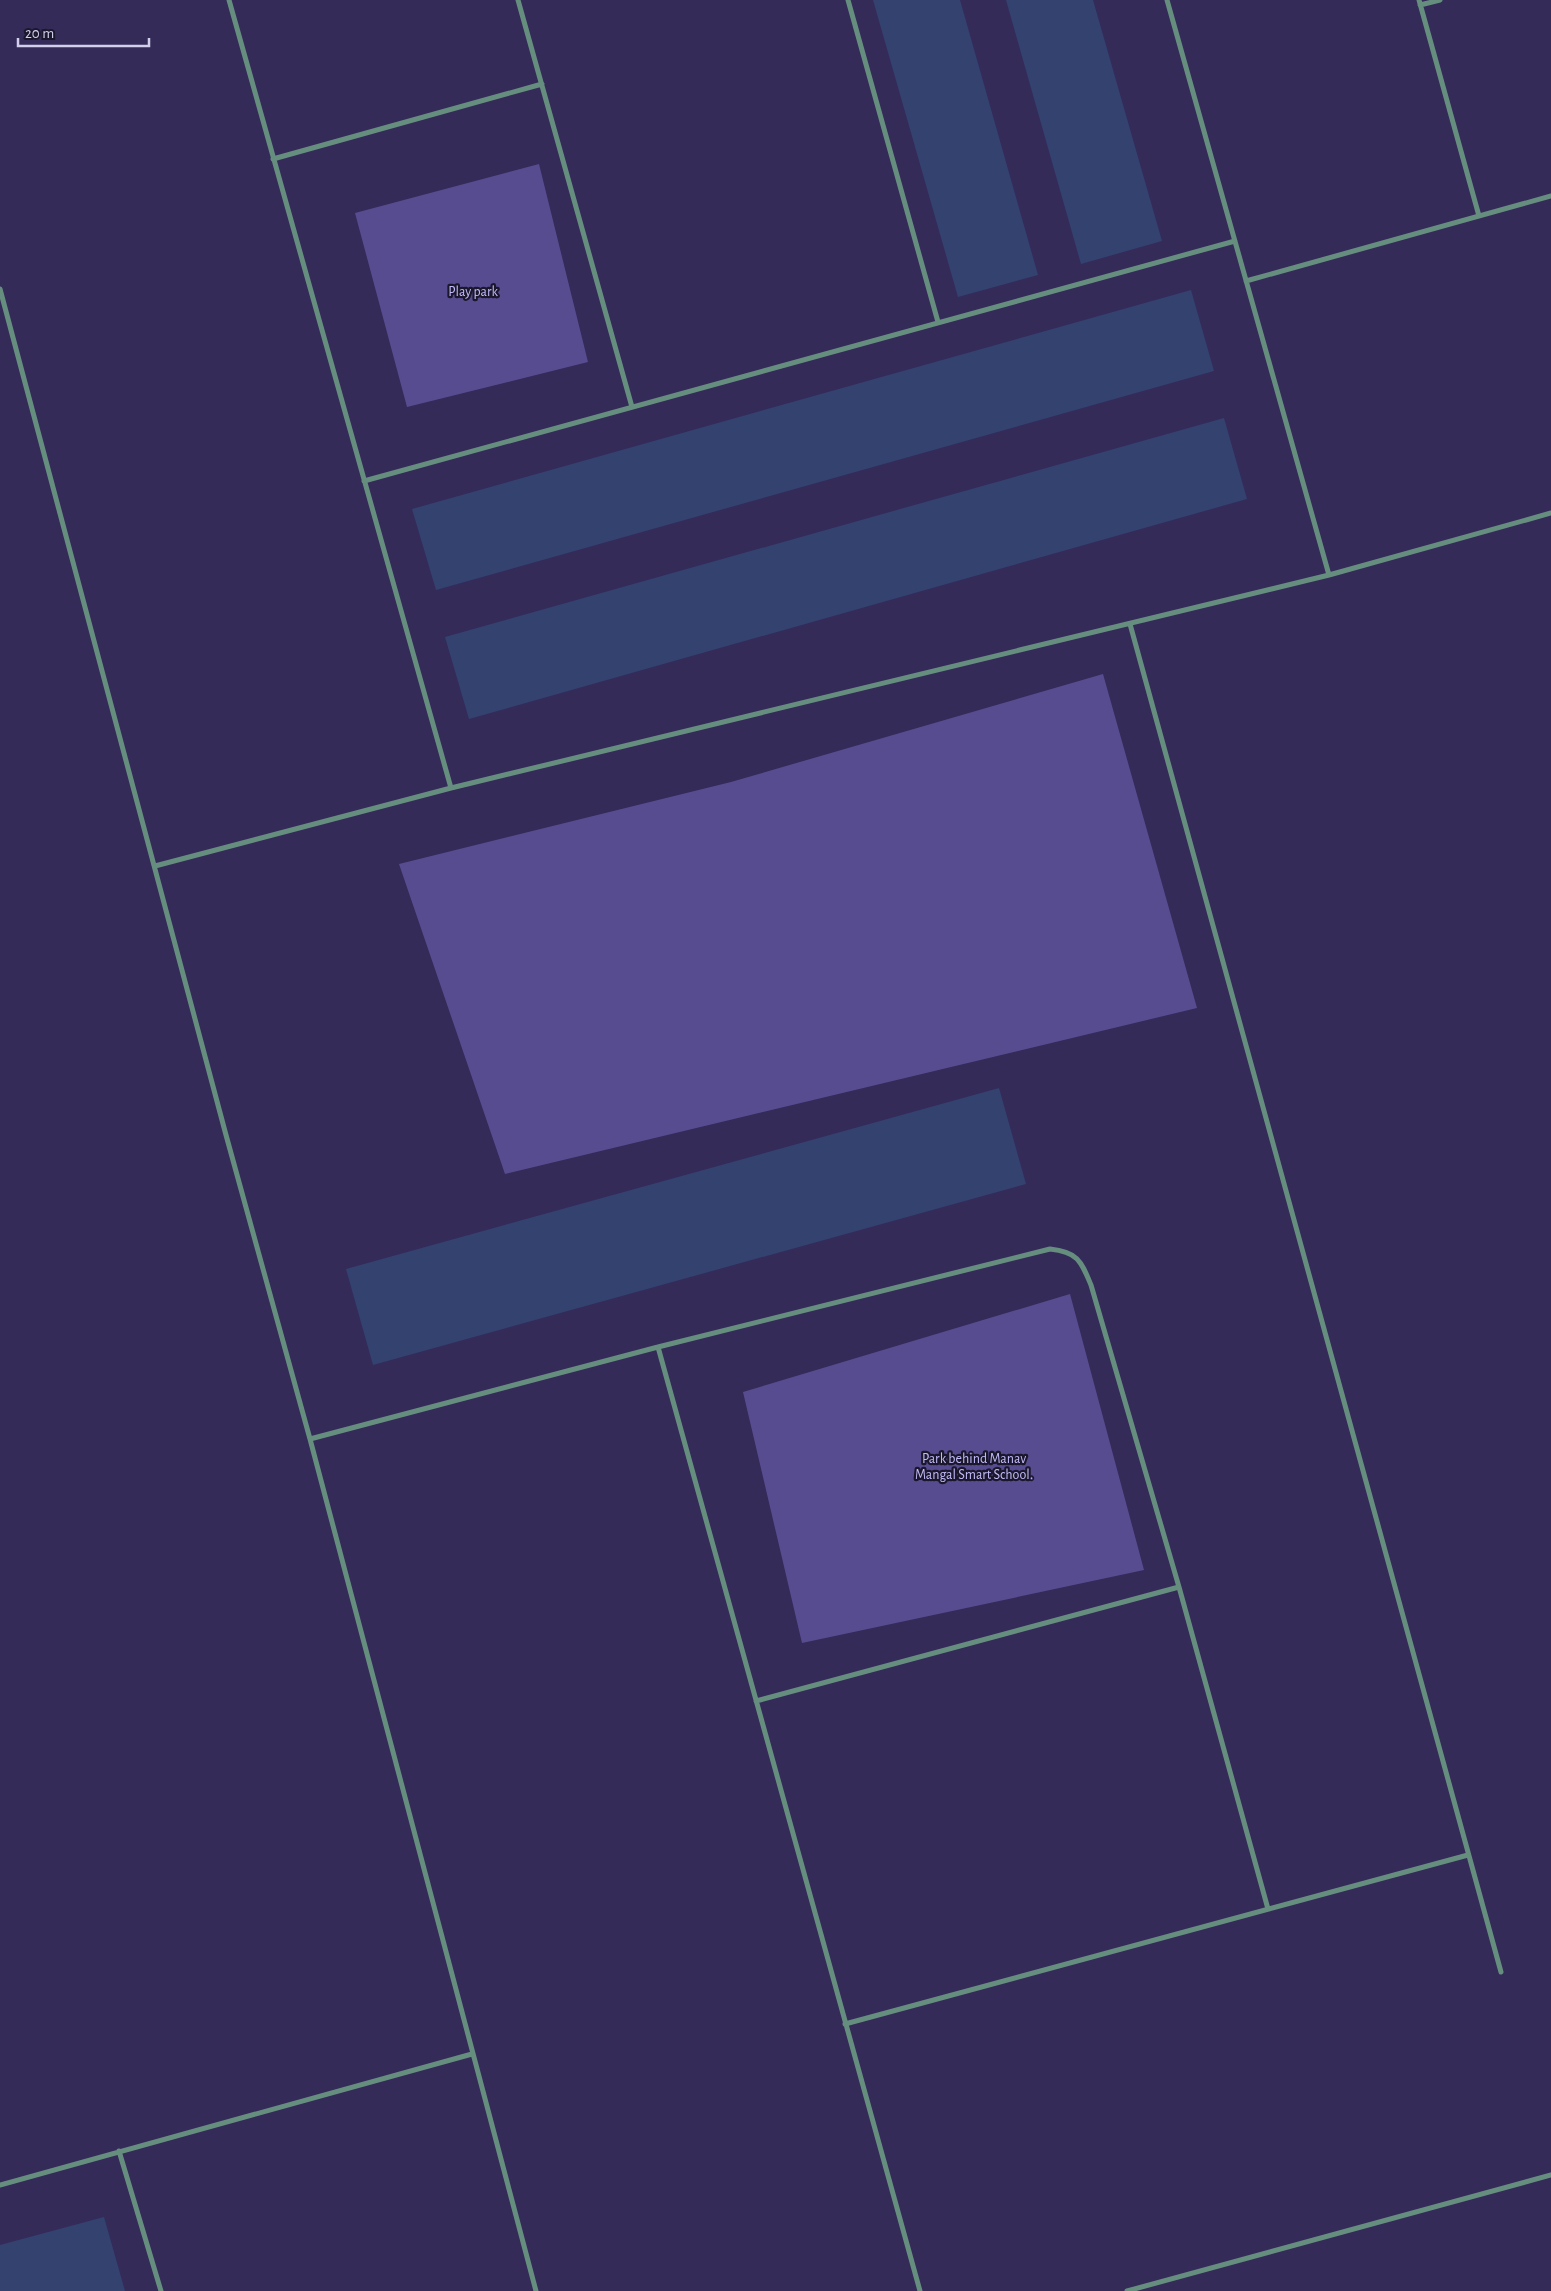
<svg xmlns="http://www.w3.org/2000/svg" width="1551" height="2291" viewBox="0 0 1551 2291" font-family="'Alegreya Sans',sans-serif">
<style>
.green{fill:#584c90}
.building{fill:#344270}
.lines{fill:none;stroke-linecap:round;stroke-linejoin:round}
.street{stroke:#668e7f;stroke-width:5}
.labels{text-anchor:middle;stroke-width:4.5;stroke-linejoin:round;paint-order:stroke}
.park-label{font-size:14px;fill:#c2bbf8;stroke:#1b182d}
</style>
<rect width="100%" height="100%" fill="#342b59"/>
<path class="green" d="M539,164L588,362L407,407L355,213Z
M1103,674L1197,1008L505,1174L399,864L731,782Z
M1070,1294L1144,1570L802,1643L743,1392Z"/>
<path class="building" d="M873,0H960L1038,275L958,297Z
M1006,0H1093L1162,241L1081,264Z
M1191,290L1214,371L436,590L412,509Z
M1224,418L1247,499L469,719L445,637Z
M999,1088L1026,1184L373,1365L346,1269Z
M104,2217L125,2291H0V2245Z"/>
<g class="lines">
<path class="street" d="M229,0L451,788
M518,0L632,407
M848,0L938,322
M1167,0L1329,575
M1419,0L1479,216
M1420,5L1440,0
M273,159L542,84
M1246,281L1551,196
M0,289L226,1135L310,1439L536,2291
M364,481L1235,241
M1130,624L1501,1972
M155,866L451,788L1329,575L1551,513
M658,1347L920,2291
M310,1439L658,1347L1050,1249C1078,1252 1081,1261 1091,1285L1179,1587L1268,1909
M756,1701L1179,1587
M845,2024L1468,1855
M119,2151L161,2291
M0,2185L472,2054
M1127,2291L1551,2175"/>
</g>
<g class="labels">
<g class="park-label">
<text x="473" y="296">Play park</text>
<text x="974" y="1463">Park behind Manav<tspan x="974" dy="16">Mangal Smart School.</tspan></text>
</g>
</g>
<path d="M18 38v8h131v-8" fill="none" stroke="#d2cfec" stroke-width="2.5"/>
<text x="25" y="38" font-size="15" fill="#d2cfec" stroke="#1b182d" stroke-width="4" paint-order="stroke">20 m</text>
</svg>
